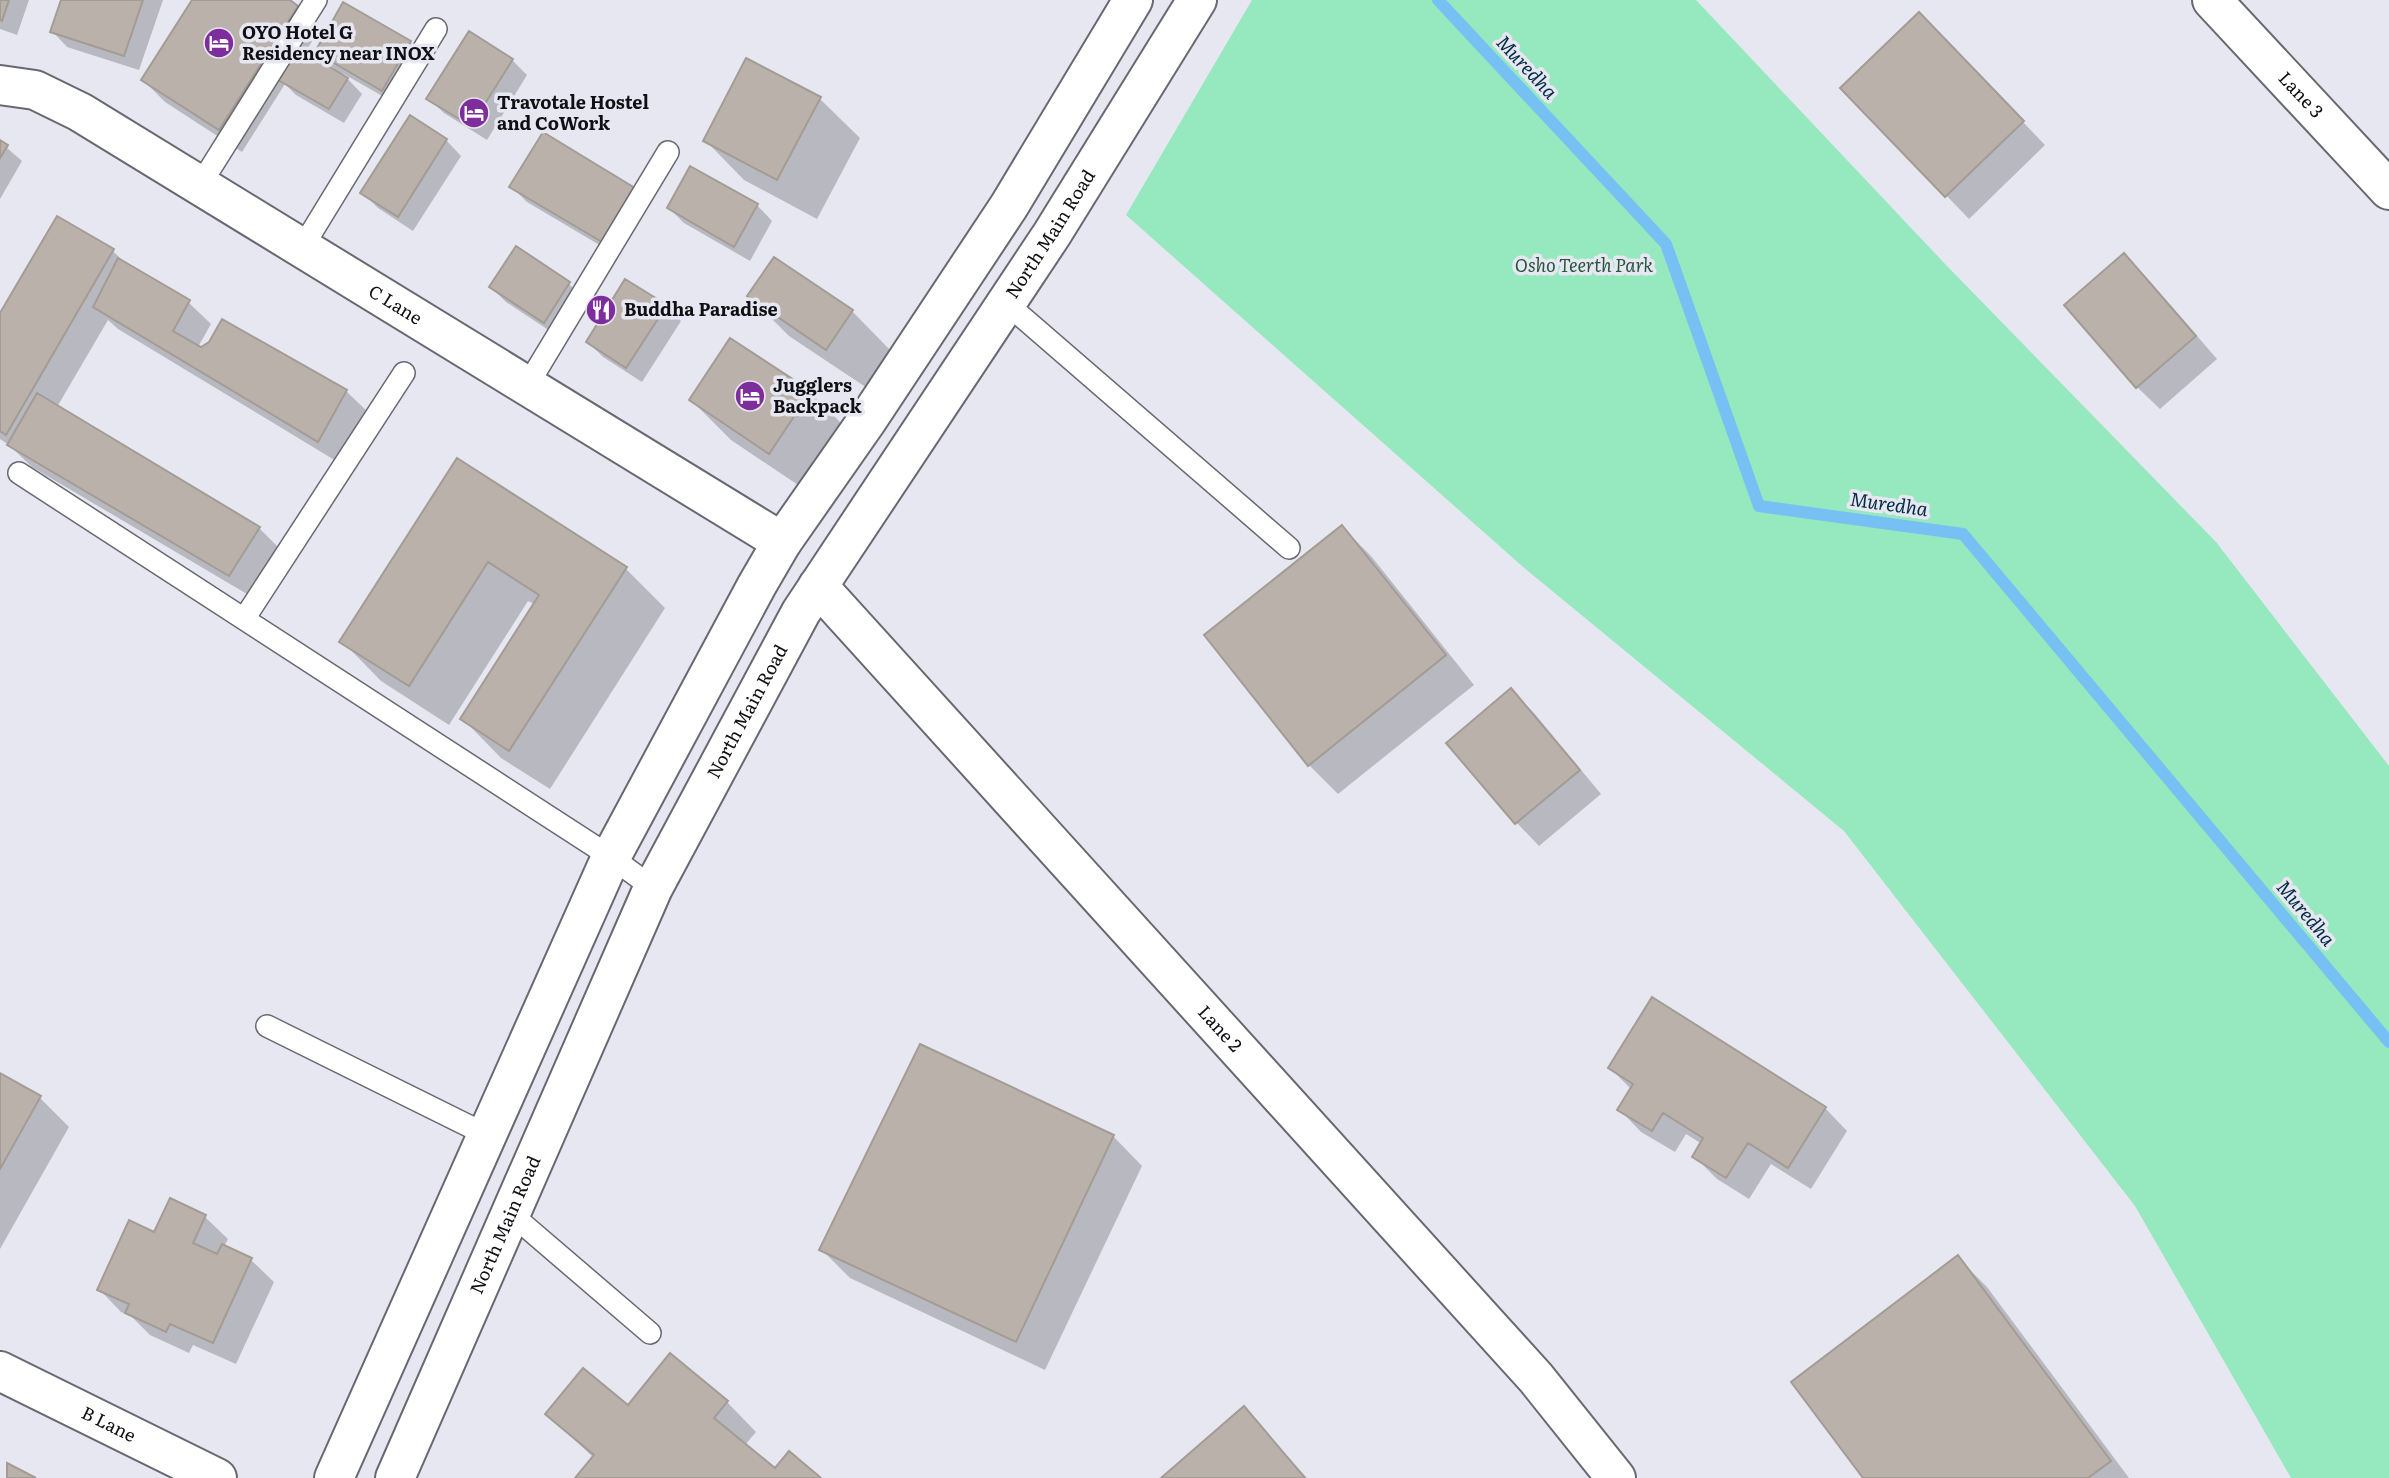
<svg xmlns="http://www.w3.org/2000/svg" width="2389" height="1478" viewBox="0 0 2389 1478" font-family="Literata,serif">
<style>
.green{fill:#96e8be}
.shadow{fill:#0003}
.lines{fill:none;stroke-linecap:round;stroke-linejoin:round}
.stream{stroke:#77c0f3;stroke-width:12}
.building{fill:#bab2aa;stroke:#a39c94;stroke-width:2}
.service-casing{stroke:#686871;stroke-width:24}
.minor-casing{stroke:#686871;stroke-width:42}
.secondary-casing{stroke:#686871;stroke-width:42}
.service{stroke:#fff;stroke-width:21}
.minor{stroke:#fff;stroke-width:38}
.secondary{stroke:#fff;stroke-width:38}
.labels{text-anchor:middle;stroke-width:7;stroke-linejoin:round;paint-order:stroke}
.poi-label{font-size:18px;font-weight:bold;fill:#100f13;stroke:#e7e7f2;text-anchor:start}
.street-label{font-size:18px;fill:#100f13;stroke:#e7e7f2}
.park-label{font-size:18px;font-style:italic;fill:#26543d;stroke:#e7e7f2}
.water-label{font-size:19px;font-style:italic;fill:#012c45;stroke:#e7e7f2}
</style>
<rect width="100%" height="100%" fill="#e7e7f2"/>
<path class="green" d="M1252,0H1696L1946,265L2216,542L2389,766V1478H2291L2135,1206L1844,831L1522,566L1126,215Z"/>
<path class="shadow" d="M0,0H29L17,35L0,29Z
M63,0H163L139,70L67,47L52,31Z
M194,0H286L297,7L320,29L304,54L336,71L317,52L410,42L425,57L398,105L342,73L362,94L344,123L296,95L285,84L242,152L165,102L143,80Z
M1941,37L2045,145L1969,219L1843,88Z
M512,60L527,75L487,140L444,113L428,98Z
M820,99L860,138L817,219L744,180L705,140Z
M446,140L461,156L413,231L378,208L363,193Z
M0,142L22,161L0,199Z
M512,187L634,189L649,204L618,256L527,202Z
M757,205L772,221L750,261L684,223L669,208Z
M57,219L113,251L129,267L188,302L211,324L198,347L201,349L210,343L346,391L369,413L341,464L118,329L108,320L57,407L259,528L282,551L252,597L32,467L9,445L0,439V317Z
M517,248L569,284L584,299L559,337L506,302L491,287Z
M2124,255L2146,277L2217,359L2160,409L2137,387L2067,305Z
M749,296L852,311L891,351L867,388L789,336Z
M666,306L681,321L642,382L603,357L588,342Z
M731,340L810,392L850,432L810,493L731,440L691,400Z
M457,460L625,568L665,608L550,789L501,758L462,718L534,604L528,601L449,725L381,681L342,641Z
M1342,527L1371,556L1474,685L1338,794L1309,765Z
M1511,690L1534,713L1601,794L1539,846L1517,823L1449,743Z
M1610,1068L1825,1108L1847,1131L1811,1189L1771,1164L1749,1199L1717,1179L1694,1156L1702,1144L1686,1134L1675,1152L1641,1132L1619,1109L1631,1089Z
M0,1075L40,1098L69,1127L0,1249Z
M1113,1136L1142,1166L1045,1370L850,1278L821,1249Z
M205,1217L228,1239L224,1247L251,1260L274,1282L236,1364L193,1345L189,1353L150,1335L132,1317L121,1312L99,1289L155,1234Z
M1958,1258L1987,1287L2129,1478H1865Z
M670,1356L727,1402L756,1432L745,1445L775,1470L818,1478H577L594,1458L547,1414L628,1407Z
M1244,1408L1307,1478H1164Z"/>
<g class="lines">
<path class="stream" d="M1438,0L1666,244L1759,506L1963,534L2389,1042"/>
</g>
<path class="building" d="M0,0H9L2,21L0,20Z
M61,0H143L124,56L50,32Z
M192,0H290L298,6L219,130L141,80Z
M343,2L411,41L382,91L315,52Z
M1919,12L2024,121L1945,197L1840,88Z
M469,31L513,59L471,126L426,99Z
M298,48L348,78L329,109L278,80Z
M746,58L821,97L777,180L703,141Z
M410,115L447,139L398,217L360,193Z
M543,132L635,188L602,242L509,187Z
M0,140L8,145L0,158Z
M690,166L758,204L734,247L667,208Z
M57,216L114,249L6,435L0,431V313Z
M516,246L570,282L544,323L489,287Z
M2124,253L2196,336L2136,388L2064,305Z
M774,257L853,310L826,350L747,296Z
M118,258L190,300L173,331L201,347L209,342L222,319L347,390L318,442L93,307Z
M625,279L667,305L626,368L586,342Z
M730,338L811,391L769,454L689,400Z
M37,393L260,527L229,576L7,445Z
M457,458L627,567L509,751L460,719L539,595L488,562L409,686L339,642Z
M1342,525L1446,655L1308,766L1204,635Z
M1511,688L1580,770L1515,824L1446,743Z
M1652,997L1826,1107L1788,1168L1748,1143L1726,1178L1692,1157L1703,1138L1663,1113L1652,1131L1617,1110L1633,1084L1608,1068Z
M920,1044L1114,1135L1016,1342L819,1250Z
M0,1073L41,1096L0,1169Z
M170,1198L206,1215L193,1243L217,1254L222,1244L252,1258L213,1343L170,1324L166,1332L125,1313L129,1304L97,1290L129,1220L154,1232Z
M1958,1255L2111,1461L2088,1478H1863L1791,1382Z
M670,1353L728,1401L714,1418L775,1468L789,1451L821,1478H575L594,1455L545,1414L583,1368L628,1405Z
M1244,1406L1305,1478H1161Z
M7,1463L36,1478H7Z"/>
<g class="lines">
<g class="service-casing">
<path id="service" d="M200,185L316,0
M302,248L436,29
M1006,303L1289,548
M527,386L668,152
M19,473L611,857L653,888
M244,619L404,373
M267,1026L487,1135
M510,1213L650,1333"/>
</g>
<g class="minor-casing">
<g id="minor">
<path id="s1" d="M2212,0L2389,190"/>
<path id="s2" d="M0,85L35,90L80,112L782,542"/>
<path id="s3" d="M818,586L1536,1378L1616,1478"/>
<path id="s4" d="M0,1371L217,1478"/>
</g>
</g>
<g class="secondary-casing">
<g id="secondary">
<path d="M334,1478L611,857L757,585L782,542L868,419L1009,206L1133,0"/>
<path id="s5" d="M395,1478L653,888L801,612L1052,234L1197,0"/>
</g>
</g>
<use href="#service" class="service"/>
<use href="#minor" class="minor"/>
<use href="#secondary" class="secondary"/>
</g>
<defs>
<g id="hotel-disc" transform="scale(1.575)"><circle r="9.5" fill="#7e2d9d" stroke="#e7e7f2"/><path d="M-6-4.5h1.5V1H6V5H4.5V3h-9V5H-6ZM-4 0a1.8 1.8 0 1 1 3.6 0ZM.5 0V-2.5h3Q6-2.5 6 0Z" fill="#fff"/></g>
<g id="restaurant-disc" transform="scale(1.575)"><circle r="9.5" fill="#7e2d9d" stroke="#e7e7f2"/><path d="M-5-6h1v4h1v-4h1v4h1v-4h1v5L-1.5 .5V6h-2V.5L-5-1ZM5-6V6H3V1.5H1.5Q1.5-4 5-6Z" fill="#fff"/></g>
</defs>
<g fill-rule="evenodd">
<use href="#hotel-disc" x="219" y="43"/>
<use href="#hotel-disc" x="474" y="113"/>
<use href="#restaurant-disc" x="601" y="310"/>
<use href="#hotel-disc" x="750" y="396"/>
</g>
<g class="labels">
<g class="poi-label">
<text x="242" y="39">OYO Hotel G<tspan x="242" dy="21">Residency near INOX</tspan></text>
<text x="497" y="109">Travotale Hostel<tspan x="497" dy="21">and CoWork</tspan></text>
<text x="624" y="316">Buddha Paradise</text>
<text x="773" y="392">Jugglers<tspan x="773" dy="21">Backpack</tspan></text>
</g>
<g class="street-label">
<text dy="6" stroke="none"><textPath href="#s1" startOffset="130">Lane 3</textPath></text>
<text dy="6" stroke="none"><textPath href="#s5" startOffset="1410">North Main Road</textPath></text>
<text dy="6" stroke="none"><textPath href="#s2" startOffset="455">C Lane</textPath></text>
<text dy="6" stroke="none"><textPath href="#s5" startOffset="844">North Main Road</textPath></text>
<text dy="6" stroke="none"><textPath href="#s3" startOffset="598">Lane 2</textPath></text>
<text dy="6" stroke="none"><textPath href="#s5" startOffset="276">North Main Road</textPath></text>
<text dy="6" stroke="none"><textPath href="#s4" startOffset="121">B Lane</textPath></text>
</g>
<g class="park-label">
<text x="1584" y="272">Osho Teerth Park</text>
</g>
<g class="water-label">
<text transform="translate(1527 67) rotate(47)" y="7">Muredha</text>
<text transform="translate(1889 504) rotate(8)" y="7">Muredha</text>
<text transform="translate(2306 913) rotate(50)" y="7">Muredha</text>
</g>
</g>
</svg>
